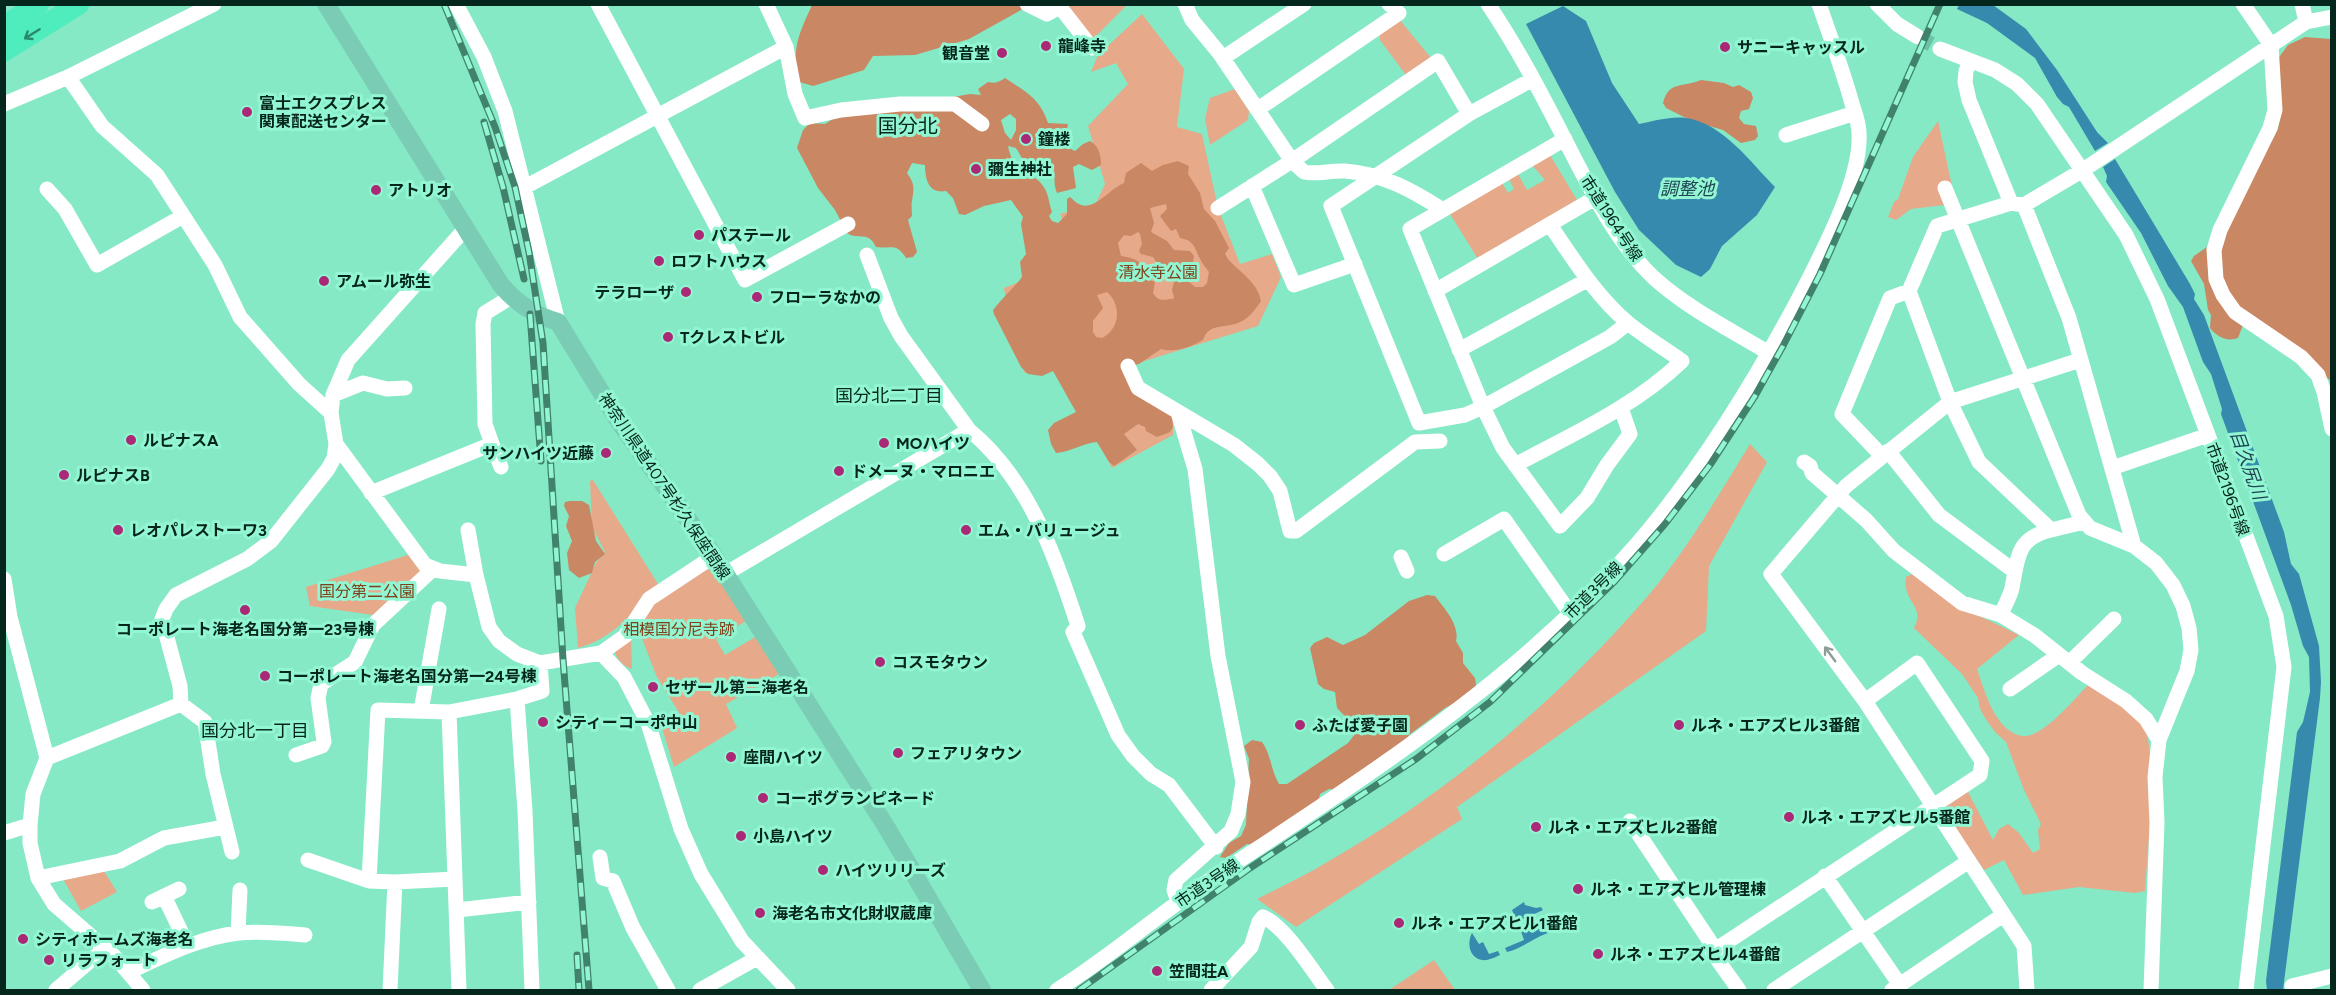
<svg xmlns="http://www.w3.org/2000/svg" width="2336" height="995" viewBox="0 0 2336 995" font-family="Figtree,'Noto Sans JP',sans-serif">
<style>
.green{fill:#e6a989}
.forest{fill:#c98763;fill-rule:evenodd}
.water{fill:#368aad}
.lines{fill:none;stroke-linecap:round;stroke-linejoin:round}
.minor-tunnel{stroke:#6bc2a4;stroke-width:15;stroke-dasharray:15 8;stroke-linecap:butt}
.minor{stroke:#fff;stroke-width:15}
.major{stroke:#7acdb4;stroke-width:18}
.highway{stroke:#4fecbd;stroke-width:21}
.rail-casing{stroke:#41826c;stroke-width:7}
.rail{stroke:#92f6d2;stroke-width:4.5;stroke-dasharray:14;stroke-linecap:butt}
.oneway{stroke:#2a896c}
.oneway2{stroke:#8e9d99}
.poi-dot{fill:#aa2875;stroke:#92f6d2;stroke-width:2}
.labels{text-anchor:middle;stroke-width:6;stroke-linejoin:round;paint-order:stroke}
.poi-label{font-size:16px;font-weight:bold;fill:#05261c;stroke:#92f6d2;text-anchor:start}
.street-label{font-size:16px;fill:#05261c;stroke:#92f6d2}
.park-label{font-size:16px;fill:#7f411a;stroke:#92f6d2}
.water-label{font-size:18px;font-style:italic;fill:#1f4454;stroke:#92f6d2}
.neighbourhood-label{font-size:18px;fill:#05261c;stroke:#92f6d2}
.quarter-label{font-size:20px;fill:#05261c;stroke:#92f6d2}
</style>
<rect width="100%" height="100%" fill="#85e9c6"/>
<path class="green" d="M1062,5H1127L1092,40Z
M1142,14L1184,69L1177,127L1202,134L1218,208L1240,264L1272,254L1281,277L1258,326L1125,367L1173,417V435L1112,468L1062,370L1025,373L994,314L1006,300L1004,288L1079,259L1060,214L1096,203L1105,184L1088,126L1128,84L1116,63L1091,72L1098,55Z
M1399,19L1431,58L1406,75L1380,40V32Z
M1235,89L1249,111L1248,120L1210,145L1205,119L1210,98Z
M1938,121L1952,186L1939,191L1944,205L1911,209L1896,220L1888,217L1894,202L1898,199L1913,157Z
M1550,155L1577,200L1478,259L1450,214L1502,183L1508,193L1514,189L1509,179L1518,174L1527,190L1545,180L1532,165Z
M1750,444L1767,462L1709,566L1706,631L1457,807L1462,819L1296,927L1257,899C1281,887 1306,875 1329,861C1443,796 1553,704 1640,605C1683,557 1716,499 1750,444Z
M593,480L658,584C636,610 613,639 578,648L575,608L596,563L605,552L592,527L590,481Z
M411,554L422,571L373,615L310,606L306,587Z
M705,569L713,570L746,621L716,639L725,655L755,637L779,674L726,704L737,728L674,767L662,728L681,716L656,675L638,628L653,601Z
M1912,574L1967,610L2019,635L1977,669C1983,686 1988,705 1999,720C2004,728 2016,737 2026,736C2046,734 2075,698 2089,684C2105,692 2130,709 2141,722C2160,744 2147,858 2145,891L2135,893L2079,887L2023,895L2004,860L1984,870L1939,805L1966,788L1993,840L1999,829L2008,824L2019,833L2033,853L2040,849L2038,830L2041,824L2024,790L2006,742L1995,732L1987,721L1980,709L1978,698L1962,674L1914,628C1926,605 1902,603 1906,577Z
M631,638L632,669C624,667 615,658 615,650Z
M104,871L117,892L81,911L62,877Z
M1434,960L1455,990H1389Z"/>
<path class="forest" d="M812,5H1030L969,39L915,55L873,56L864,70L813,86L796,81C794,45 797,38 812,5Z
M2305,37L2331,39V381L2239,309L2226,291L2220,262L2223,235L2252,174L2278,129L2281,103L2277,60L2288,45Z
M1005,78C1026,92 1040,98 1048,123L1068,124L1067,129L1060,135L1069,148L1075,151L1083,144L1090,141C1099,146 1101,155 1101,165L1092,170L1079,164L1073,167L1076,188L1057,193C1052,182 1057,173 1052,164L1038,171L1029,170L1016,148L1008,146C1015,180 1033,168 1045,189C1049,196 1049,204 1052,212L1049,216L1052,221L1058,223L1067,214V199L1070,197C1073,199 1075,202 1077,203C1093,214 1110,188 1124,183L1126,173L1141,163L1152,171L1163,165L1178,161L1189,166L1188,174L1200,193L1204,209L1215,221L1229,248L1225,254L1228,259C1241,274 1257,281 1261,301C1256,309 1249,318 1240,322C1226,329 1209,322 1203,340C1190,347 1175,353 1161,349L1139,364L1130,366V375L1171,414L1173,427L1170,432L1157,437L1146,431L1145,427L1138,424L1124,434L1137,450L1114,466L1109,462L1097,442C1083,443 1071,452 1056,453L1051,444L1048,430L1054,423L1076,412L1053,371L1042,376L1028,374L1021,367L994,314L993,310C1002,298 1013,289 1022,277L1020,262L1026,254L1021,224L1023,217L1011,200L984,206L965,215L959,214L953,198L946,191C929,194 925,180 925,165L912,163L907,173C915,184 914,188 912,201C911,205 912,211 912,216L908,220L917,252L913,257L906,258C896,242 892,249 876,247C868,230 859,241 847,233L835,210L818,188L797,148L803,130L810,123L825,124L833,119L859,113L970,94L981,95L978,89L988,82C995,84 999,82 1005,78ZM1010,114L1016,119V130L1011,140L1005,133L1001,120ZM1166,204L1167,209L1160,216L1171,231L1176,229L1180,238C1195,241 1194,247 1200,259C1202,263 1206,268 1209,272L1207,283L1203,287H1195C1189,281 1183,278 1174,282L1172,290L1174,297L1173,299C1163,299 1159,303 1153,293L1155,282L1150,280C1141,263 1141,259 1121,256L1118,243L1124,235L1131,236L1138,232L1140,234L1142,244L1139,251L1141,254L1153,257L1163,272C1173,275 1182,275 1192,269L1194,256L1190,251L1174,250L1167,241L1151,232L1154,223L1150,208ZM1107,292C1122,305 1120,329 1102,338L1096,337L1093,332V321L1103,308L1097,295Z
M1701,80L1724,83L1733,87L1739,85L1751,92L1753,98L1749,109L1741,111L1739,118L1744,124L1756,126L1758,136L1755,140L1741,143L1723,130L1692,121L1666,108L1663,103C1669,80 1683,88 1701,80Z
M2207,247L2243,325L2238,338C2227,342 2217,337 2210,328L2211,315L2208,310L2204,284L2191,261L2194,256Z
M570,501H582L589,505L596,541L605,554L595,562L592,573L579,578L569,570L567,553L572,541L566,526L569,516L564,506L565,502Z
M1427,595L1435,596C1444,608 1460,625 1456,641L1463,653V663L1475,678L1476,685L1472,694L1445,708L1409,735L1406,741L1336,790L1329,789L1320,794L1317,807L1257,845L1247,844L1226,858L1220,857L1229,843L1241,836L1246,825L1249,759L1244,746L1252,740L1262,742C1271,754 1271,771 1279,784H1287L1348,743L1355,734L1357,729L1337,708L1335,692L1324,689L1318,684L1310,648L1314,643L1327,637L1343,645L1365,635L1409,601Z"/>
<path class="water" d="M1959,5H1993L2026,29L2057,70L2097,132L2108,143L2095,151L2069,107L2063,104L2057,97L2035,58L1987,23L1957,9Z
M1563,6L1586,21L1612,83L1639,124C1654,121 1671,116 1686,118C1723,123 1751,163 1775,187L1757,215L1722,246L1710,269L1701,277L1676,265L1639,230L1615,192L1526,24Z
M2115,159L2190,284L2195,294L2194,299L2204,315L2284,532L2291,564L2299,574L2319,646L2321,682L2320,698L2283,990H2267L2266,981L2297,732L2303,722L2310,692L2309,657L2303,646L2291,605L2221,414L2222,409L2211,374L2203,362L2183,307L2168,286L2141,233L2106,182L2107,176L2103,167Z
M1524,902L1525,905L1536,908L1541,907L1543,910L1517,922L1512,910Z
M1547,918L1553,926L1550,929L1551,932C1534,937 1525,947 1507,952L1505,948L1524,940L1521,931Z
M1472,933L1479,944L1483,942L1489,954L1498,951L1500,955C1496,957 1491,959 1487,960C1470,962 1466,944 1472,933Z"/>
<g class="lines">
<path class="minor-tunnel" d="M1918,37L1940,49"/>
<path class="minor" d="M456,4L484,57L505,111L558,322
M598,4L745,280L848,224
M766,4L786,47L795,94L805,118L841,110L900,104H955L982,124
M1027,4L1047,14L1060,7L1092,48
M1185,4L1192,20L1220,54L1292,161L1304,172C1317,175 1331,170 1345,171C1383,174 1412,190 1443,210
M1488,4C1517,47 1541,93 1565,140C1590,188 1614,240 1654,278C1687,308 1731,330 1769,353
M1877,4L1897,24L1918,37
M2243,4L2271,45L2275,110L2270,128L2220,230L2214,250L2216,279L2223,295L2235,312L2301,357L2318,375L2324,392L2332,429
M2302,4L2306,22
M1940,49L1995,70L2017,84L2037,104L2126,235L2157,299L2276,616L2284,667L2246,990
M1223,58L1304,4
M1970,61L1966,71L1965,82L1969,100L2011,203
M68,77L102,126L157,175L215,265L240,317L299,384L331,413
M1533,79L1469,114L1331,206L1419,423L1465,415L1483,407L1610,337L1628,323
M4,104L68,77L214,4
M1258,109L1399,13L1389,4
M1786,135L1855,113
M1565,139L1410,229L1483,407L1503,448L1560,526L1587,498L1607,465L1630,434L1621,408
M1252,186L1294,285L1355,264
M525,187L786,47
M1945,188L2079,515L2090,528L2134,546L2156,563L2173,585L2183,606L2189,628L2191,650L2187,671L2159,740L2155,777L2157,823L2151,990
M47,189L65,209L97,265L183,216
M2024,205L2069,318L2134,546
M1218,208L1292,161L1438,61L1469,114
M867,255L891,318L901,336L969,430C1028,478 1056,557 1078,626L1073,632L1118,735L1133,756L1151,774L1169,785L1216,847
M1435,291L1595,198
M1459,350L1587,280
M1128,366L1138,388L1234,445L1258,464L1270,476L1280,491L1290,531H1296L1415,442L1440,441
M333,395L363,383L387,389L405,388
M336,444L425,565L440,571L476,575L489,627L499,641L517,654L540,663L601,653L625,636L649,599L714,556
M492,444L501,467
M1888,451L1939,515L2014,571
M1882,456L1842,414L1890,298L1909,291
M1804,462L1810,466L1812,473L1866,520L1894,551L1962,603L2001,615L2034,635L2082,673L2126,701L2146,719L2159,740
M1515,465C1573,434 1634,407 1682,361C1664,348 1645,337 1628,323C1596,296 1574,260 1550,225
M2112,468L2208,435
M371,493L492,444L485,424L483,324L485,313L511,297
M2084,522L2051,530L1979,462L1950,402L1909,291L1937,226L2011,203L2024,205L2083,170L2306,22L2332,17
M468,530L476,575
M1444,554L1504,519L1570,613
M1401,557L1407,571
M725,574L969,430
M4,579L10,617L47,758L33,794L30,825V843L38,878L54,904L115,957L143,990
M2001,615C2004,606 2010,597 2012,588C2018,558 2016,538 2051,530
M601,653L624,677L648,723L681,829L701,874L742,941L788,990
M2069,663L2114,619
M2010,689L2059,655
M517,699L525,811L532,990
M181,704L205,722L213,774L232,852
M421,711L439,609
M449,712L459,990
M296,755L322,746L324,742L318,698L321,684L355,662L373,625L432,570
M47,758L181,704L180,686L162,619L166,609L176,595L247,559L271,541L328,469L334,458L336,444L331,413L333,395L348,360L465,229
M1630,821L1715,949
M4,833L30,825
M600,857L603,878L613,881L633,928L668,990
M308,860L369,881L395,882L455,879
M1825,876L1900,985
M38,878L120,861L164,838L225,827
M369,881L378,710L449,712L517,699L542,691L540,663
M164,896L188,946
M152,902L179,889
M1178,902L1174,890L1176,880L1231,831L1238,814L1243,782L1218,656L1195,469L1178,412
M457,910L529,902
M238,933L240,890
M129,972C163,956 201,937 239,933C261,931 283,933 305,935
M2292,986L2332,976
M56,990L104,949
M390,990L395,882
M700,990L757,958
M1057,990C1108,958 1154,918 1204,884C1357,782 1516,684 1637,544C1701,469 1754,383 1800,296C1821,255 1862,179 1859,133C1859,122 1854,111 1851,100C1842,68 1830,36 1819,4
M1211,990L1251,947L1259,922L1263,917C1285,926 1312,970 1327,990
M1739,990L1712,952L1980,775L1982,761L1917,663L1865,701
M1774,990L1969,861
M1892,990L2003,915
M2027,990L2024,946L1865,701L1771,574L1846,486L1950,402L2080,360"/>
<path class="major" d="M326,4L501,285C517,304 535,316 558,322L620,423L714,556L887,828L982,990"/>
<path class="highway" d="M4,26L39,4
M4,51L79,4"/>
<g class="rail-casing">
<path id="rail" d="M444,4L495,127L515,187L529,252L543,343L563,659L589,990
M484,122L503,187L524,279
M530,314L541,461
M577,955L579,990
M1079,990L1250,868L1416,759L1490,702L1614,582L1665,524L1710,465L1755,396L1783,346L1820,274L1940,4"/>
</g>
<use href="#rail" class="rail"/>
</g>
<defs><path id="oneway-shaft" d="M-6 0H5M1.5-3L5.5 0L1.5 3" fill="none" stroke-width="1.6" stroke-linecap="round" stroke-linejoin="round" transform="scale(1.5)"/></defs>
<use class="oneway" href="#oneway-shaft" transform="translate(32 34) rotate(148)"/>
<use class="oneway2" href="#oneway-shaft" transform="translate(1830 654) rotate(-126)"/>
<g class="poi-dot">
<circle cx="1046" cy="46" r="6"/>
<circle cx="1725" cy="47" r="6"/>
<circle cx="1002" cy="53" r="6"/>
<circle cx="247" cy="112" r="6"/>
<circle cx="1026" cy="139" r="6"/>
<circle cx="976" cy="169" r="6"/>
<circle cx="376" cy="190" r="6"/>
<circle cx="699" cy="235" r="6"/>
<circle cx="659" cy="261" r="6"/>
<circle cx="324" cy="281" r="6"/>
<circle cx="686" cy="292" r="6"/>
<circle cx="757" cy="297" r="6"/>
<circle cx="668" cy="337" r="6"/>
<circle cx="131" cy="440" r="6"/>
<circle cx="884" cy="443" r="6"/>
<circle cx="606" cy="453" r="6"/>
<circle cx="839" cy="471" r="6"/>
<circle cx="64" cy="475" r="6"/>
<circle cx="118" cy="530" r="6"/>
<circle cx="966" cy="530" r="6"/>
<circle cx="245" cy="610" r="6"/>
<circle cx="880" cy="662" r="6"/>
<circle cx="265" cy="676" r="6"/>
<circle cx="653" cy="687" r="6"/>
<circle cx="543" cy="722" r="6"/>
<circle cx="1300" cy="725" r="6"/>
<circle cx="1679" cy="725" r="6"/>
<circle cx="898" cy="753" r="6"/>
<circle cx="731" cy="757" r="6"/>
<circle cx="763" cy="798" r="6"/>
<circle cx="1789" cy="817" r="6"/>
<circle cx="1536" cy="827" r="6"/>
<circle cx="741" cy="836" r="6"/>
<circle cx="823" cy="870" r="6"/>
<circle cx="1578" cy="889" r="6"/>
<circle cx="760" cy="913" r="6"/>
<circle cx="1399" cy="923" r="6"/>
<circle cx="23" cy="939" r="6"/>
<circle cx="1598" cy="954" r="6"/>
<circle cx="49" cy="960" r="6"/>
<circle cx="1157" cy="971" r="6"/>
</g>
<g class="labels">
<g class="poi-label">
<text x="1058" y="52">龍峰寺</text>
<text x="1737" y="53">サニーキャッスル</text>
<text x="990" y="59" text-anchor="end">観音堂</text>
<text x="259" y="109">富士エクスプレス<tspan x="259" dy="18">関東配送センター</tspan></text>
<text x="1038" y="145">鐘楼</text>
<text x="988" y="175">彌生神社</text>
<text x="388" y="196">アトリオ</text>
<text x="711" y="241">パステール</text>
<text x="671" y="267">ロフトハウス</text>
<text x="336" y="287">アムール弥生</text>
<text x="674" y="298" text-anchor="end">テラローザ</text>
<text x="769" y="303">フローラなかの</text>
<text x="680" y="343">Tクレストビル</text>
<text x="143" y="446">ルピナスA</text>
<text x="896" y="449">MOハイツ</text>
<text x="594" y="459" text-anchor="end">サンハイツ近藤</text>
<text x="851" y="477">ドメーヌ・マロニエ</text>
<text x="76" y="481">ルピナスB</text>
<text x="130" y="536">レオパレストーワ3</text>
<text x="978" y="536">エム・バリュージュ</text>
<text x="245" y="635" text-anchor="middle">コーポレート海老名国分第一23号棟</text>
<text x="892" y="668">コスモタウン</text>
<text x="277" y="682">コーポレート海老名国分第一24号棟</text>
<text x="665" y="693">セザール第二海老名</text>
<text x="555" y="728">シティーコーポ中山</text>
<text x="1312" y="731">ふたば愛子園</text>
<text x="1691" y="731">ルネ・エアズヒル3番館</text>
<text x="910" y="759">フェアリタウン</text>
<text x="743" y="763">座間ハイツ</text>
<text x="775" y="804">コーポグランピネード</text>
<text x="1801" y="823">ルネ・エアズヒル5番館</text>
<text x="1548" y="833">ルネ・エアズヒル2番館</text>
<text x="753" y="842">小島ハイツ</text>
<text x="835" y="876">ハイツリリーズ</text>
<text x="1590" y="895">ルネ・エアズヒル管理棟</text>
<text x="772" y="919">海老名市文化財収蔵庫</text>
<text x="1411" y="929">ルネ・エアズヒル1番館</text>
<text x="35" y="945">シティホームズ海老名</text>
<text x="1610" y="960">ルネ・エアズヒル4番館</text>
<text x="61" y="966">リラフォート</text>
<text x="1169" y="977">笠間荘A</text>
</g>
<g class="street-label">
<text transform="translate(1612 218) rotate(57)" y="6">市道1964号線</text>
<text transform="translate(665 486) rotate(56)" y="6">神奈川県道407号杉久保座間線</text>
<text transform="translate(2228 489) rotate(70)" y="6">市道2196号線</text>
<text transform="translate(1593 590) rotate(-45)" y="6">市道3号線</text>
<text transform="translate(1207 883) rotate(-34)" y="6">市道3号線</text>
</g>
<g class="park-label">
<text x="1158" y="278">清水寺公園</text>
<text x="367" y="597">国分第二公園</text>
<text x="679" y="635">相模国分尼寺跡</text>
</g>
<g class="water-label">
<text x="1687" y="195">調整池</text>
<text transform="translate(2248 465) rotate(70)" y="6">目久尻川</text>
</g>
<g class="neighbourhood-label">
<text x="889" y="402">国分北二丁目</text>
<text x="255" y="737">国分北一丁目</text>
</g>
<g class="quarter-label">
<text x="908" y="133">国分北</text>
</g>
</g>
<rect width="2336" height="995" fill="none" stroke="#05261c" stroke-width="12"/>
</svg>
